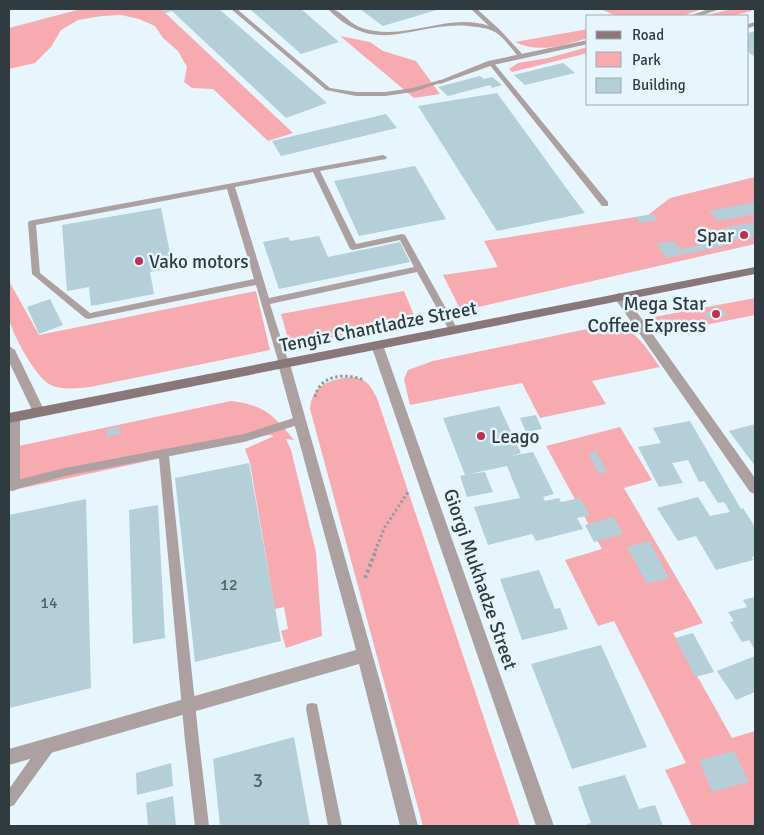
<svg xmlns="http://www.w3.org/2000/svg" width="764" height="835" viewBox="0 0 764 835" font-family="Signika,sans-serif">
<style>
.green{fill:#f7abb1}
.building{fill:#b4cfd8}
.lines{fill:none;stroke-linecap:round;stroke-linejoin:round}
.path-far1{stroke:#8f9ca1;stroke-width:3;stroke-dasharray:2.5 2.5;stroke-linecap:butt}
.path{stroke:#8f9ca1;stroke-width:4;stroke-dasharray:3 3;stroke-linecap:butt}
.lane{fill:#aca0a0;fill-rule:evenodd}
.street{fill:#aca0a0;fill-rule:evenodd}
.secondary{fill:#8a7879;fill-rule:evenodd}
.poi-dot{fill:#bf2e4c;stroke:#e6f6fc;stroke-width:2}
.labels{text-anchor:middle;stroke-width:5;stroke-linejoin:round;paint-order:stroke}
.number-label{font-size:16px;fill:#516065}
.poi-label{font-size:19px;fill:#303b3f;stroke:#e6f6fc;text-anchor:end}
.street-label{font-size:19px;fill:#303b3f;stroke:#e6f6fc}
.near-number-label{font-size:19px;fill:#516065}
</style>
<rect width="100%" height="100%" fill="#e6f6fc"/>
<path class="green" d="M81,9H161L293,133L268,141L213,89L192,88L184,82L187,67L178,51L163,38L155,26L139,19L121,15L102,16L78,20L61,30L51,47L35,63L9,69V28Z
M601,9H702L682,16H616Z
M732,9H755V10L732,16H703Z
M588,29V38C564,45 539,54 515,42Z
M340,36L370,42L383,51L416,61L440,94L414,98Z
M588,47V53L512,72L509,69L518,63L548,58Z
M755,177V244L461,311L443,275L498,267L484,241L648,215L670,198Z
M9,281L39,335L256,291L270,350L90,387C77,388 61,391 49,384C36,377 12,334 9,319C6,308 9,293 9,281Z
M404,291L416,320L290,346L281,314Z
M755,298V315L665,333L654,317Z
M611,324C636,328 646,348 660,367L592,381L606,404L540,418L522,383L410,405L404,379L408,370L433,361Z
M352,377C367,379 370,385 377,398L520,826H423L310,409C312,385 330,379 352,377Z
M231,401C265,405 273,415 294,440L286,439L291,450L316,552L322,636L286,648L281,631L288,629L284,607L275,609L250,463L245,449L274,436L269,435L9,491V448Z
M620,427L652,480L624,488L703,623L673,633L732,738L755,731V826H692L665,770L686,763L614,621L598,626L565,560L602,549L546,446Z"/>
<path class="building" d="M161,9H219L327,103L286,118L172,11L165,13Z
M250,9H301L339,42L301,54Z
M360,9H440L383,26Z
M755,31V57L748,52V33Z
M563,63L575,73L525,85L514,75Z
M480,76L484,79L492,77L502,85L492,88L490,85L448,96L438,87Z
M497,93L572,196L585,213L497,231L418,106Z
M386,114L397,128L281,156L272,141Z
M415,166L446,219L359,236L334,181Z
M755,202V214L718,221L709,211Z
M161,208L173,268L150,272L154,294L91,306L89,287L67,291L62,225Z
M653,214L657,220L640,223L636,217Z
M755,222V236L734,240L723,228Z
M319,236L328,257L400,242L410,262L279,289L263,242L288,237L290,241Z
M674,241L680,249L720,241L724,246L666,258L656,244Z
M50,299L63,325L39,334L27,307Z
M722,309L728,315L709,319L704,313Z
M499,406L521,453L511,456L533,452L554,494L543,497L545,501L559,498L561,502L580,498L590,515L577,518L583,529L536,541L532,534L488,545L474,507L520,498L507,466L469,474L485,472L493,492L467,497L460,476L465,475L443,418Z
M536,415L542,429L526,432L520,418Z
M690,421L741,509L743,508L755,527V556L752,557L753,560L716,570L696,536L678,541L657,508L698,497L710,516L730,512L724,502L718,503L704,481L699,482L688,460L672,463L683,483L659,487L638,447L661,443L653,428Z
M755,424V466L729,431Z
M119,426L120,434L107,437V429Z
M596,451L607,472L599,474L588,453Z
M249,463L281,641L195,662L175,478Z
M86,499L91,688L9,708V515Z
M158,505L165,638L133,644L129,510Z
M614,517L623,534L594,542L585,525Z
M649,541L669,578L647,584L627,547Z
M539,570L555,609L560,608L568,629L522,640L500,579Z
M755,597V650L749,640L742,642L730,622L734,621L728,612L747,607L743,600Z
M693,633L714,672L695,677L675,638Z
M601,645L647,747L572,769L531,664Z
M755,656V692L736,700L717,671Z
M294,737L310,826H220L213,759Z
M734,751L749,782L712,792L699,760Z
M171,763L173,786L137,795L136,773Z
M625,775L639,809L655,805L663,826H588L587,824L591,823L578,787Z
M173,796L176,826H148L146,803Z"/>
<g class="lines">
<path class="path-far1" d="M315,397C320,374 346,373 364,380
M375,551L385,527L408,492"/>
<path class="path" d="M365,578L376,550"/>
<path class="lane" d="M231,9H237L330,88L356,92H385L413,88L440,80L443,82L413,92L385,96H356L326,90Z
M328,9C338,8 345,18 354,24C360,28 368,30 375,31C414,37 451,13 489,26L471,9H477L500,30L524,56L519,57C512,50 504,37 495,32C488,28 478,27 469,26C414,21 377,59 328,9Z
M755,22V26L748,28V24Z
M489,62H493L608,202V206H602L489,64Z
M383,155L387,157L386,159L320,171L356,244L402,234L405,235L458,330L456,332H450L417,272L270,304L289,364L284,368L279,364L256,285L88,319L85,318L32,274L28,223L29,221ZM313,172L350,249L353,250L400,240L414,267L269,298L235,187ZM227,189L254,279L90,313L40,273L36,225Z
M300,416L304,417L305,420L304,423L244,442L169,456L199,741L209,826H195L185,741L159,458L65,476L9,491V482L65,468L244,434Z
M312,703L317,704L318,709L342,826H328L306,709L307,704Z
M48,739L53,741L55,746L53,751L14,805L9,807V789L43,741Z"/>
<path class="street" d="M709,9H720L700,16H689Z
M588,40V44L493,65L440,84L436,82L488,61Z
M620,293L624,294L755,478V494L750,492L616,300L615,297L616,294Z
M377,341L383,345L554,826H536L371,345Z
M9,346L15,350L45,412L43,415H35L33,412L9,362Z
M284,360L290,364L383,692L418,826H400L359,664L9,765V749L356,650L278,364Z
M14,412L18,414L20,417V485L18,489L13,491L9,489V415Z"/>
<path class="secondary" d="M755,267V274L9,423V413Z"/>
</g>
<g class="poi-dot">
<circle cx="744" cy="235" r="5"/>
<circle cx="139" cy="261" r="5"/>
<circle cx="716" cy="314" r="5"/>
<circle cx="481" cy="436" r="5"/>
</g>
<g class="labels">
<g class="number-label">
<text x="229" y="590">12</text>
<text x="49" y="608">14</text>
</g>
<g class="poi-label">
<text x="734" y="242">Spar</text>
<text x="149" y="268" text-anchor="start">Vako motors</text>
<text x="706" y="310">Mega Star<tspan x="706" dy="22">Coffee Express</tspan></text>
<text x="491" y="443" text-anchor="start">Leago</text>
</g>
<g class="street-label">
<text transform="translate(378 326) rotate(-11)" y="7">Tengiz Chantladze Street</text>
<text transform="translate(481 579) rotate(71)" y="7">Giorgi Mukhadze Street</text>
</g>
<g class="near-number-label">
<text x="258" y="787">3</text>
</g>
</g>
<rect width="764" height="835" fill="none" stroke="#303b3f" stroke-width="20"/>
<rect x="586" y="15" width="162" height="90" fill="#e6f6fc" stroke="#9dabb0"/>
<rect x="596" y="31" width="25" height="8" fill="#8a7879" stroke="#9dabb0"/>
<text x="632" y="40" font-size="15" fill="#303b3f">Road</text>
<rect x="596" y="52" width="25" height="15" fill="#f7abb1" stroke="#9dabb0"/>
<text x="632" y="65" font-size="15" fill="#303b3f">Park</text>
<rect x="596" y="78" width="25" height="15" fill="#b4cfd8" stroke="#9dabb0"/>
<text x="632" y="90" font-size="15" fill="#303b3f">Building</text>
</svg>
